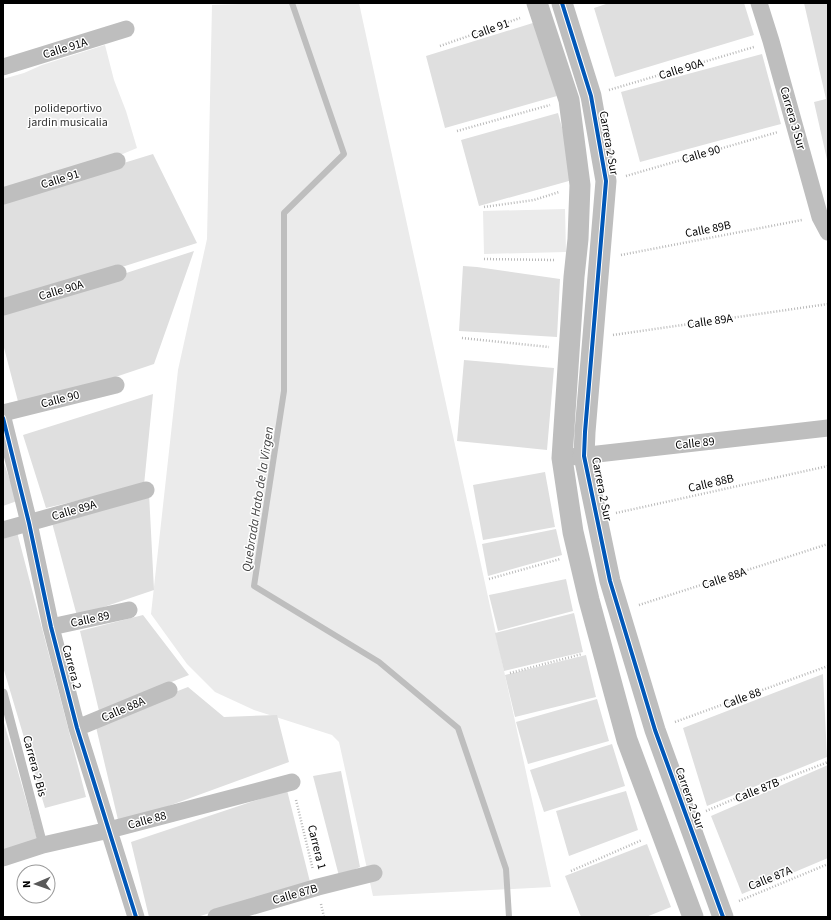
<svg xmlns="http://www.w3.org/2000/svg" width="831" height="920" viewBox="0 0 831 920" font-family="'Source Sans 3',sans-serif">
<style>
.green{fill:#ebebeb}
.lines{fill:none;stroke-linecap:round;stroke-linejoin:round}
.stream{stroke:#bebebe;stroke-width:6}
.building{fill:#dfdfdf}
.path{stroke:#b9b9b9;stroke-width:2.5;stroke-dasharray:1 2;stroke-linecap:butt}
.service{stroke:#bebebe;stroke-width:9}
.minor{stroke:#bebebe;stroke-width:17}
.tertiary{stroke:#bebebe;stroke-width:21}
.cycleway-casing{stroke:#fff;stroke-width:6}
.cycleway{stroke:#0057b8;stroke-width:4}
.labels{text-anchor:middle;stroke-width:3;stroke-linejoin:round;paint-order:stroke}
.street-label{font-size:12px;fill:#000;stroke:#fff}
.park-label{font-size:12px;fill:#323232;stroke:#fff}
.water-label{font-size:13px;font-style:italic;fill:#434343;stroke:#fff}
</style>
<rect width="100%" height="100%" fill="#fff"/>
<path class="green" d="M274,3H359L551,887L373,896L339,742L332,735L254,710L215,692L187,664L151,614L178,370L207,239L212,5Z
M105,45L114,80L126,111L137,148L101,163L3,190V79L24,73L42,65Z
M565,209L566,252L484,254L483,211Z"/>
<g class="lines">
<path class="stream" d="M292,3L344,154L284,213V391L254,586L379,662L458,728L506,869L509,917"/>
</g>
<path class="building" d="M609,3H744L754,35L615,77L594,8Z
M804,3H828V164L814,102L826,99Z
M536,22L557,96L445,128L426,56Z
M762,54L781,124L640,162L621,92Z
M558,113L576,179L479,206L461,140Z
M153,154L197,243L3,305V200Z
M194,251L154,364L20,409L3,344V313Z
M463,266L477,267L560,279L557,337L459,331Z
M464,360L554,368L547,450L457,441Z
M153,394L144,485L46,508L23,435Z
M3,460L17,501L3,506Z
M545,472L555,527L483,540L473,485Z
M149,493L154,590L77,616L51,519Z
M556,529L562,555L488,576L482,544Z
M17,532L86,797L45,808L3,667V536Z
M566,579L573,611L498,631L489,595Z
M574,613L583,652L504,671L495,633Z
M143,615L189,675L99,711L80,631Z
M586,655L596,697L515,717L505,675Z
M823,674L827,757L707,806L683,728Z
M188,687L224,717L277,715L289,762L119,824L95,723Z
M597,699L609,741L528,764L516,722Z
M3,719L38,842L3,856Z
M612,744L625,786L544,812L530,770Z
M828,765V858L742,894L711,816Z
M341,771L360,867L339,876L313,776Z
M287,790L310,882L197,917H149L131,842Z
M626,791L638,830L569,856L556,811Z
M647,844L671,907L646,917H581L565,876Z"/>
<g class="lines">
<path class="path" d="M440,46L520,18
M609,90L754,47
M457,131L550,105
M626,176L778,132
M484,207L534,200L559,192
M621,255L802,220
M484,259L555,260
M613,335L828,304
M462,338L549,347
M616,513L828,466
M489,579L560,559
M639,605L828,544
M510,673L582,654
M675,722L828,666
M296,800L313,870
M706,811L753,791L828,762
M571,871L642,840
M739,901L828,864
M321,904L324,917"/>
<path class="service" d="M3,693L43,845"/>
<path class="minor" d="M759,3L771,41L820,217L828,232
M3,67L126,29
M3,196L117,161
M3,307L118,273
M3,413L116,385
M3,418L29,523L51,627L77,728L136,917
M562,458L828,428
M3,530L146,490
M51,627L129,610
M77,728L169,690
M3,858L43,845L109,830L292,782
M216,917L318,887L374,873"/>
<path class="tertiary" d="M537,3L569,100L580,185L578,239L574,277L562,458L573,532L589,600L627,740L693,917
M562,3L591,96L606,181L585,432L584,456L610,581L655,730L723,917"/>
<g class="cycleway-casing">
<path id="cycleway" d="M562,3L591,96L606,181L585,432L584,456L610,581L655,730L723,917
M3,418L29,523L51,627L77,728L136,917"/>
</g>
<use href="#cycleway" class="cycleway"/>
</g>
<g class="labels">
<g class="street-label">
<text transform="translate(490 29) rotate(-19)" y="4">Calle 91</text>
<text transform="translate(65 48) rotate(-17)" y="4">Calle 91A</text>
<text transform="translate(681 69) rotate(-17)" y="4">Calle 90A</text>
<text transform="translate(793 118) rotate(74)" y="4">Carrera 3 Sur</text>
<text transform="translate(609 143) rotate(80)" y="4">Carrera 2 Sur</text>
<text transform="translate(701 154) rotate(-16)" y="4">Calle 90</text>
<text transform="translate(60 179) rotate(-17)" y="4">Calle 91</text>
<text transform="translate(708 229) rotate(-11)" y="4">Calle 89B</text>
<text transform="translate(61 290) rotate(-16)" y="4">Calle 90A</text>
<text transform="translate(710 321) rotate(-8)" y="4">Calle 89A</text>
<text transform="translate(60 399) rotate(-14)" y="4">Calle 90</text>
<text transform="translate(695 443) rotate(-6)" y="4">Calle 89</text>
<text transform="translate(711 483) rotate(-13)" y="4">Calle 88B</text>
<text transform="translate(602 489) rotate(79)" y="4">Carrera 2 Sur</text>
<text transform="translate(74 510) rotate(-16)" y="4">Calle 89A</text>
<text transform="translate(724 578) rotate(-18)" y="4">Calle 88A</text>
<text transform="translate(90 619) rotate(-12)" y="4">Calle 89</text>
<text transform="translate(72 667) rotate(75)" y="4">Carrera 2</text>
<text transform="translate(742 698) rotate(-20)" y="4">Calle 88</text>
<text transform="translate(123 709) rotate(-23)" y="4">Calle 88A</text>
<text transform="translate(35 766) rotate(75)" y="4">Carrera 2 Bis</text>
<text transform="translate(757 790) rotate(-22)" y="4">Calle 87B</text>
<text transform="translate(690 798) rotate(70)" y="4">Carrera 2 Sur</text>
<text transform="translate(147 820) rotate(-15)" y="4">Calle 88</text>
<text transform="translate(317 847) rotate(76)" y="4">Carrera 1</text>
<text transform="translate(770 878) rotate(-22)" y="4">Calle 87A</text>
<text transform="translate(295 894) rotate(-16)" y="4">Calle 87B</text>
</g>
<g class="park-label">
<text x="68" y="112">polideportivo<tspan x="68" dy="14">jardin musicalia</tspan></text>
</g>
<g class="water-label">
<text transform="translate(257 499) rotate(-81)" y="5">Quebrada Hato de la Virgen</text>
</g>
</g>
<rect width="831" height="920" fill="none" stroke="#000000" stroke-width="8"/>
<g transform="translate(36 884) rotate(268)"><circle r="19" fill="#ffffff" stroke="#999999"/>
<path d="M0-3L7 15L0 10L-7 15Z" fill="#595959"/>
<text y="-6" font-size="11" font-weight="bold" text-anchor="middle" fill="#000000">N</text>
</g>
</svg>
